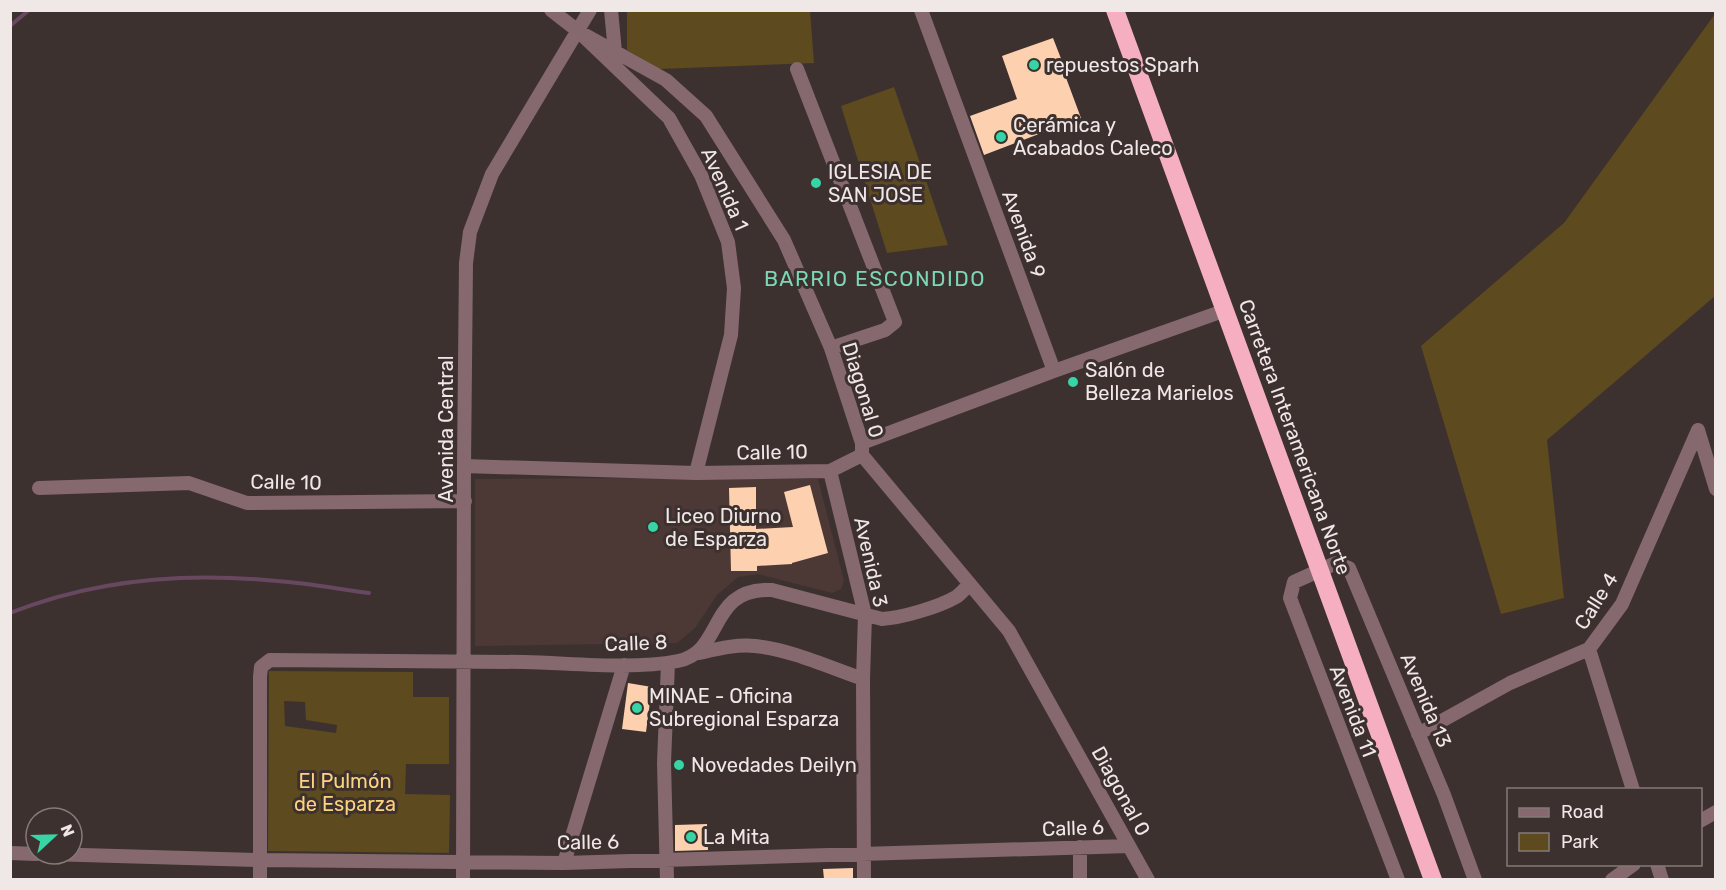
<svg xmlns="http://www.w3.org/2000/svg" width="1726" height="890" viewBox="0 0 1726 890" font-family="Rubik,sans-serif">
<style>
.built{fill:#4c3936}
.green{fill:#5d4a1f;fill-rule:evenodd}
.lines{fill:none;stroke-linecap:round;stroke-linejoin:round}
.stream{stroke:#674860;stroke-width:4}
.building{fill:#fdd0af}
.minor{stroke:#86696f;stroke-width:14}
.highway{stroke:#f5afc0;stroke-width:18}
.poi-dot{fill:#37d4a6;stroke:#3d312f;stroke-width:2}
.labels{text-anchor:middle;stroke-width:6;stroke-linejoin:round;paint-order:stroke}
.poi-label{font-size:20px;fill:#efe8e6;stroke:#3d312f;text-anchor:start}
.street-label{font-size:20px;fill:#efe8e6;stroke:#3d312f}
.park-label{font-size:20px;fill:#fcd47d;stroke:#3d312f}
.neighbourhood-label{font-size:21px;letter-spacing:1.5px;fill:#7cd7b5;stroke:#3d312f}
</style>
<rect width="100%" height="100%" fill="#3d312f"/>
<path class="built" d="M668,478L818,479L844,581L841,589L832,593L758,574L738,577L717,595L695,628L677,643L475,646V479Z"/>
<path class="green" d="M627,11H810L814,63L659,69L627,50Z
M1715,14V296L1547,440L1564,598L1501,614L1421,346L1564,223Z
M894,87L948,245L887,253L841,106Z
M269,671L413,672V697H449V764H406L405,794L450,795L449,853L268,851ZM284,701L305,702L306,720L337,725L336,733L285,726Z"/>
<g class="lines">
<path class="stream" d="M10,26L29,10
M10,613C95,579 187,572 277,581C308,583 338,589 369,593"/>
</g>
<path class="building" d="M1053,38L1067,74L1065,75L1081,118L984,155L970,116L1017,99L1002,56Z
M810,485L828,553L792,563V564L757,566V571H731L729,488L756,487V529L793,527L784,492Z
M628,683L652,687L646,732L622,729Z
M707,824L708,850L675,851V825Z
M853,868V879H824L823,869Z"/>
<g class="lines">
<path class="minor" d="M551,10L578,31L669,118L701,175L728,242L734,288L731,335L696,473
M611,10L615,52
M921,10L1054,371
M578,31L666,80L706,116L784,240L831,348L862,443V455L1009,631L1148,880
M797,69L895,322L885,330L831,348
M1698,430L1716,489
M862,443L1054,371L1226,310
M464,466L696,473L830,471L862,455
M830,471L865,615L863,679L864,880
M39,488L189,483L247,503L465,501
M1589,649L1633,790
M699,653C717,649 737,644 755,646C792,650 828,667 863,679
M1418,734L1510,683L1589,649L1622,604L1698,430
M1700,821L1716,812
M10,853L36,854
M47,854L260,860L564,863L1129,846
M564,863L624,665
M1657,864L1662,880
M260,880V677L261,667L270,660C354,661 439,661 524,662C572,663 632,670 678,661C725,652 707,587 772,590L882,619C901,618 939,607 956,597C961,594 965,588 970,584
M463,880L464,466L466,263L470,232L492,174L590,10
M667,880L664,763L668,663
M1080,880V847
M1398,880L1290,598L1294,582L1336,563L1349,568L1444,795L1475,880
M1612,880L1634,864"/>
<path class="highway" d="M1115,10L1433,880"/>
</g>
<g class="poi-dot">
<circle cx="1034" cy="65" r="6"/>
<circle cx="1001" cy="137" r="6"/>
<circle cx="816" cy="183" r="6"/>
<circle cx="1073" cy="382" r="6"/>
<circle cx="653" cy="527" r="6"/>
<circle cx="637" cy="708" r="6"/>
<circle cx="679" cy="765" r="6"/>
<circle cx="691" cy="837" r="6"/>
</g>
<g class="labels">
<g class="poi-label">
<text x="1046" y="72">repuestos Sparh</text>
<text x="1013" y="132">Cerámica y<tspan x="1013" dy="23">Acabados Caleco</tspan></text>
<text x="828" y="179">IGLESIA DE<tspan x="828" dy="23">SAN JOSE</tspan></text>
<text x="1085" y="377">Salón de<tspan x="1085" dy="23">Belleza Marielos</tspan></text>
<text x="665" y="523">Liceo Diurno<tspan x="665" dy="23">de Esparza</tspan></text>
<text x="649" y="703">MINAE - Oficina<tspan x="649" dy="23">Subregional Esparza</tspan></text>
<text x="691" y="772">Novedades Deilyn</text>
<text x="703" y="844">La Mita</text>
</g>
<g class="street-label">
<text transform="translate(725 189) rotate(66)" y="7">Avenida 1</text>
<text transform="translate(1024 234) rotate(70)" y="7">Avenida 9</text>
<text transform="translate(863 390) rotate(73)" y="7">Diagonal 0</text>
<text transform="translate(446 429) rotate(-90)" y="7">Avenida Central</text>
<text transform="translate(1295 437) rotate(70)" y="7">Carretera Interamericana Norte</text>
<text transform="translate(772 452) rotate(-1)" y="7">Calle 10</text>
<text transform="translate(286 482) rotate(1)" y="7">Calle 10</text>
<text transform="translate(871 562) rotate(77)" y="7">Avenida 3</text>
<text transform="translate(1596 601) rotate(-58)" y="7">Calle 4</text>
<text transform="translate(636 643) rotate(-2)" y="7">Calle 8</text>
<text transform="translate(1426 700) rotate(67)" y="7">Avenida 13</text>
<text transform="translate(1353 711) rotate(69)" y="7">Avenida 11</text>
<text transform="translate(1121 791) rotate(61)" y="7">Diagonal 0</text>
<text transform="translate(1073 828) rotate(-2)" y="7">Calle 6</text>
<text transform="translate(588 842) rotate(-1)" y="7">Calle 6</text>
</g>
<g class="park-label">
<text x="345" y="788">El Pulmón<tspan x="345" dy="23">de Esparza</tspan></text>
</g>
<g class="neighbourhood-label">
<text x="875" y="286">BARRIO ESCONDIDO</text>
</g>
</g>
<rect width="1726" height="890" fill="none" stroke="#efe8e6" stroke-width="24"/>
<rect x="1507" y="788" width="195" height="78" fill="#3d312f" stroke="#847a78" stroke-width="1.5"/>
<rect x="1519" y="808" width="30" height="9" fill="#86696f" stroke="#847a78" stroke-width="1.5"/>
<text x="1561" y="818" font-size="18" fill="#efe8e6">Road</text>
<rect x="1519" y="833" width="30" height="18" fill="#5d4a1f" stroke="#847a78" stroke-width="1.5"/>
<text x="1561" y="848" font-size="18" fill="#efe8e6">Park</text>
<g transform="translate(54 836) rotate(68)"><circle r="28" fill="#3d312f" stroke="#847a78" stroke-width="1.5"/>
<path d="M0-4.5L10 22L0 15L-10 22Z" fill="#37d4a6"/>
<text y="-9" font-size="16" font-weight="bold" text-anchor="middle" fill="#efe8e6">N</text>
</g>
</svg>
